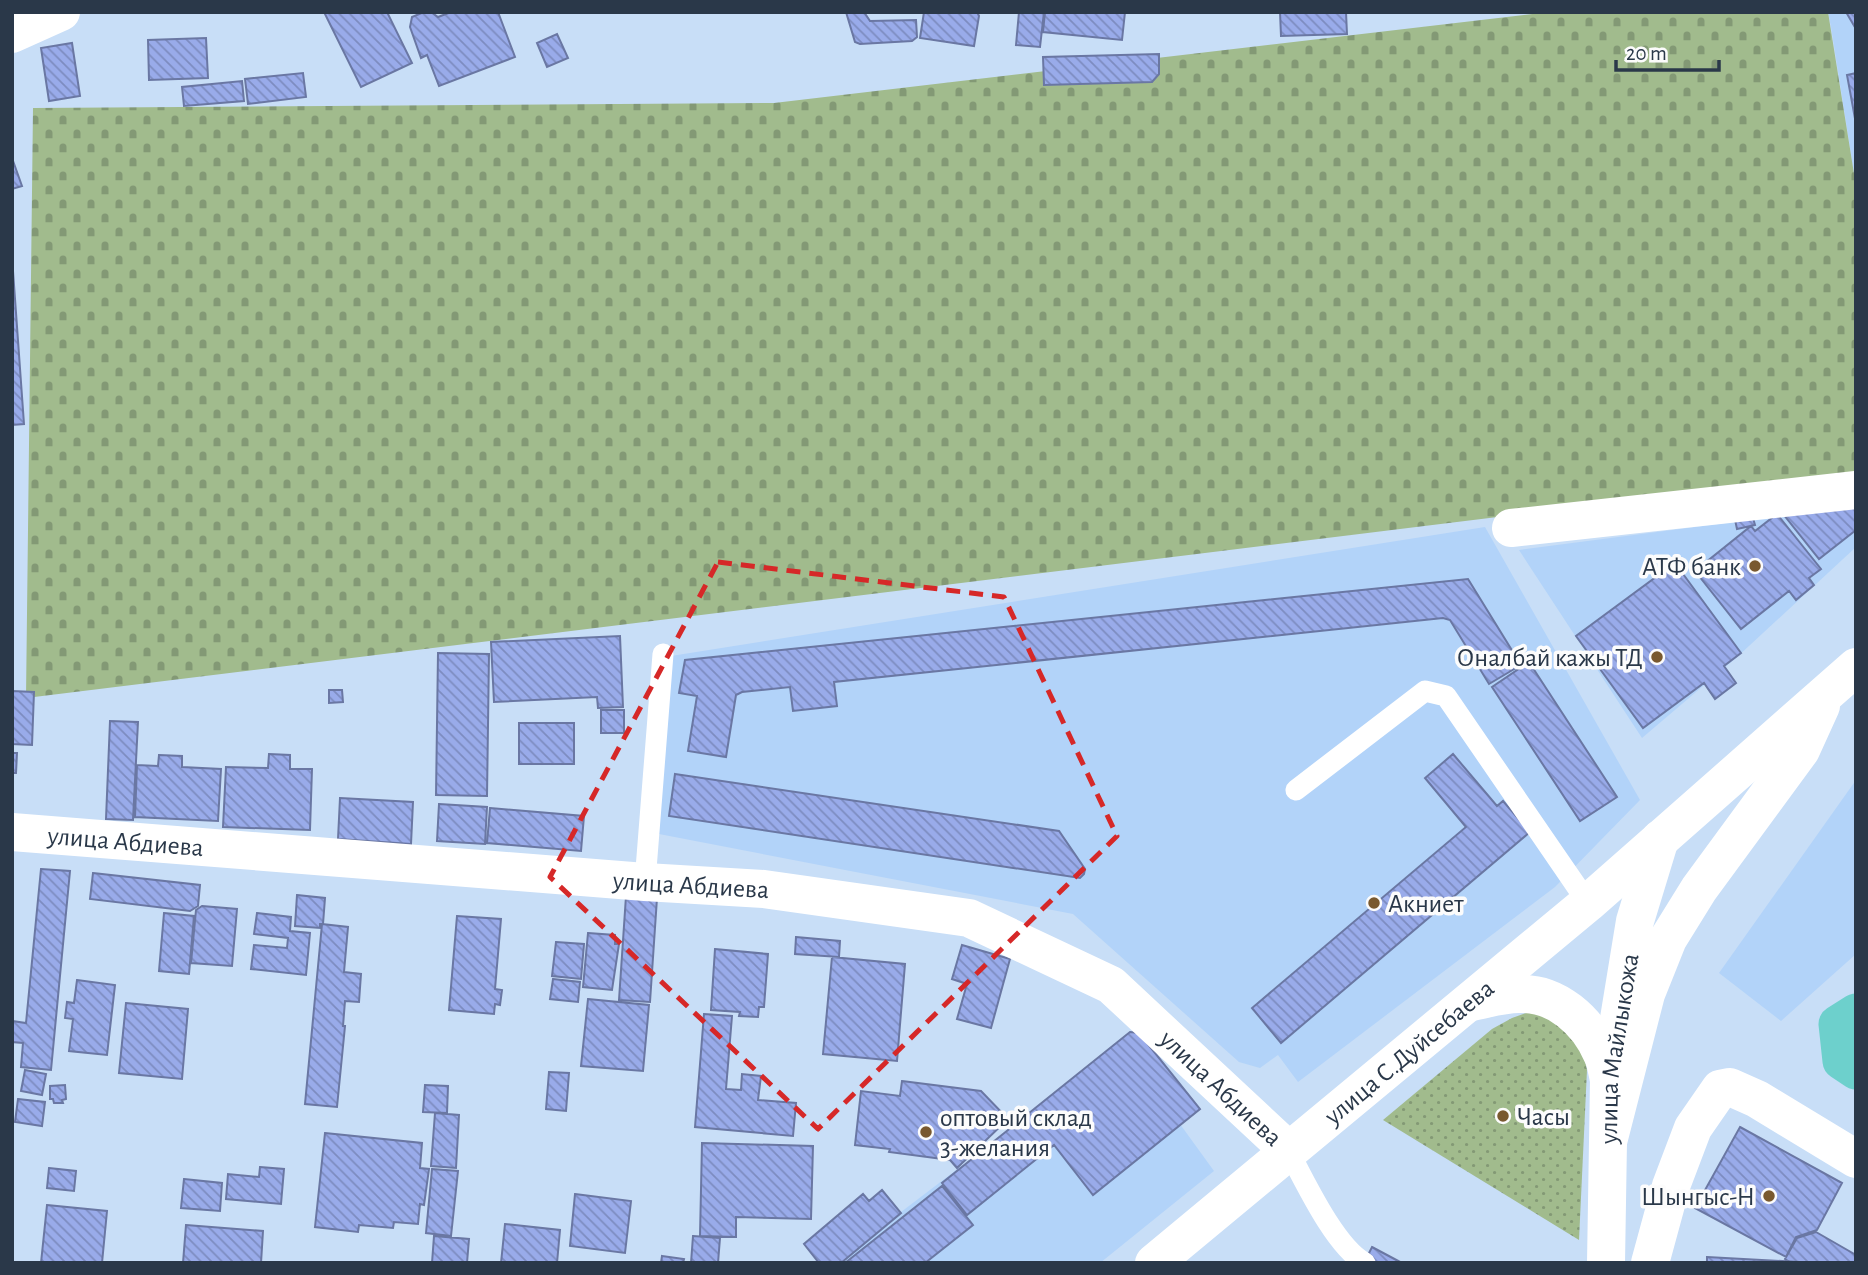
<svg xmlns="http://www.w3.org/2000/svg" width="1868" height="1275" viewBox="0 0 1868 1275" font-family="'Alegreya Sans',sans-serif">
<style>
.built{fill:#b2d3f9}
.grass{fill:url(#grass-dots)}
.cemetery{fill:url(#cemetery-stones)}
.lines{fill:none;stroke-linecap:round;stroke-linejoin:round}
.canal{stroke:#6dd0cc;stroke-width:37}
.building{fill:url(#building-back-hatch);stroke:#6a77a3;stroke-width:2}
.lane{stroke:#fff;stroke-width:21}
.street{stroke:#fff;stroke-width:38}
.secondary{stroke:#fff;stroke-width:38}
.primary{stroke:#fff;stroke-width:38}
.marked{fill:none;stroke:#d62828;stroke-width:5;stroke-dasharray:14 9;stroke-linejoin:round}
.poi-dot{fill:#79592f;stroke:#fcfcfc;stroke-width:2.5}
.labels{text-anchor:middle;stroke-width:7;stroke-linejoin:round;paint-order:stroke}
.poi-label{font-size:26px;fill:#2a3849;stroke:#fcfcfc;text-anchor:end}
.street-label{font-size:26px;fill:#2a3849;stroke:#fcfcfc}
</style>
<defs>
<pattern id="grass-dots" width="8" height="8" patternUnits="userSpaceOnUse" patternTransform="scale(1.75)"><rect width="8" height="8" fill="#a1bb8d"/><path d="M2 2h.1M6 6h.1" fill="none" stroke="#839975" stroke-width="1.8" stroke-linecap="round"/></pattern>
<pattern id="cemetery-stones" width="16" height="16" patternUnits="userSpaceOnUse" patternTransform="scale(1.75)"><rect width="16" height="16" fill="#a1bb8d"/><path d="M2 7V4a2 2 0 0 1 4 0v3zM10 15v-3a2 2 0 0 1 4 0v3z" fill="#839975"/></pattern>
<pattern id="building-back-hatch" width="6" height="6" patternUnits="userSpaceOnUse" patternTransform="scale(1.75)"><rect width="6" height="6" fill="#99abea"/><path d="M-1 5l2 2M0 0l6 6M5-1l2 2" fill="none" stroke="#7d8cc0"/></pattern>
</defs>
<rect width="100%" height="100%" fill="#c8def7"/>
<path class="built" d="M1828,12H1856V186L1831,27Z
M1856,506V547L1736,658L1642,738L1519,550Z
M1485,527L1640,800L1555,887L1298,1082L1278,1055L1260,1068L1239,1062L1073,914L659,834L671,656Z
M1856,780V954L1781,1021L1719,973Z
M1122,1044L1214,1171L1100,1263H834Z"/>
<path class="grass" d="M1534,1010L1581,1039L1587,1070L1579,1240L1383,1120L1492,1029L1512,1018Z"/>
<path class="cemetery" d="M1549,12H1828L1856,186V473L26,698L33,108L774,103Z"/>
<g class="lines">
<path class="canal" d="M1856,1012L1837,1024L1841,1061L1856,1071"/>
</g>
<path class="building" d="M324,12H387L412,63L361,87Z
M424,12H431L438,17L451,12H498L515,57L439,86L427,55L421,58L410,27L412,17Z
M846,12H864L870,21L916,20L917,37L912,41L860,44L855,42Z
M924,12H977L979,16L974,46L920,38Z
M1019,12H1044L1040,47L1016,45Z
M1045,12H1125L1122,40L1043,32Z
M1280,12H1346L1347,34L1281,36Z
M1846,12H1856V29Z
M557,34L568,58L547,67L537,43Z
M206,38L208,78L149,80L148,40Z
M72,43L80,96L49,101L41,48Z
M1159,54V74L1152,82L1044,85L1043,57Z
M303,73L306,97L248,104L245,79Z
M1856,73V124L1847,75Z
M242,81L244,101L184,106L182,87Z
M12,158L22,186L12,189Z
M12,257L24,424L12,425Z
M1856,502V530L1819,559L1780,510Z
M1751,511L1755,525L1737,529L1734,515Z
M1777,514L1821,569L1809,578L1814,585L1796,600L1789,591L1741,629L1695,571L1751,526L1755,531Z
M1675,563L1741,653L1724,666L1736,683L1715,699L1704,683L1643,728L1576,636Z
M1468,579L1521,665L1489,684L1450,620L1443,618L834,682L837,706L793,711L790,687L742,692L736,695L726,757L688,751L697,696L679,693L685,660Z
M620,636L623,707L598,708L597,697L494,702L491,642Z
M438,653L489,654L487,796L436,795Z
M1529,662L1617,797L1580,821L1492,687Z
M329,690H342L343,702L329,703Z
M12,691L34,692L32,745L12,744Z
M601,710H624V733H601Z
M110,721L138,722L133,820L106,819Z
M519,723H574V764H519Z
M12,753H17L16,773H12Z
M269,754L290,755V769H312L310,830L223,827L226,767L268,768Z
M1453,754L1497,806L1503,801L1530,832L1281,1043L1252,1008L1466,827L1425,778Z
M159,755L182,756V767L221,769L218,821L135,817L137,765L158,766Z
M675,774L1059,831L1085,869L1084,874L1080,878L669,816Z
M340,798L413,802L411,844L338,839Z
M439,804L487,807L485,844L437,841Z
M490,808L584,816L581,851L487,843Z
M41,869L70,871L51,1070L21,1067L23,1043L12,1042V1021L26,1023Z
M93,873L200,885L198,906L190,911L90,899Z
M297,895L325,898L323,924H320V928L295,926Z
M626,896L657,898L650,1002L619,1000Z
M202,906L237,909L232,966L191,963L196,910Z
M164,913L194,916L189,974L159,971Z
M257,913L291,917L290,931L310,933L306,975L251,969L254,945L287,948L288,938L254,934Z
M457,916L501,919L495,989L502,990L500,1005L495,1004L494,1014L449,1010Z
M322,924L348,927L344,972L361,974L359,1002L345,1001L343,1026H345L337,1107L305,1104Z
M588,933L615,935V944H619L612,990L583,987Z
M796,937L840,941L839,957L795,954Z
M556,942L584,944L581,979L552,976Z
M962,945L1010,959L991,1028L957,1019L967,984L952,979Z
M715,949L768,954L764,1007H759L758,1017L739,1016L740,1012L711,1010Z
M832,957L905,964L897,1061L823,1054Z
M553,979L580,982L578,1002L550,999Z
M77,980L115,985L107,1055L69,1051L73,1019L65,1018L67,1002L74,1003Z
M588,999L649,1005L643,1071L581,1066Z
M126,1003L188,1009L182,1079L119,1073Z
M704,1014L732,1016L726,1089L741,1090L742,1074L761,1076L758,1100L796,1103L793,1136L695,1127Z
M1130,1032L1139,1033L1200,1109L1093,1195L1054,1145L967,1215L942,1183Z
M25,1070L46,1074L42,1095L21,1091Z
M549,1072L569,1073L566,1111L546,1109Z
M902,1081L981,1091L1008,1119L957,1168L950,1160L889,1152L890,1149L855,1145L861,1091L900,1096Z
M65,1085L66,1099L62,1100L63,1103H54L53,1099H50V1086Z
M425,1085L448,1086L447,1113L423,1112Z
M18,1099L45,1102L42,1126L15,1122Z
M435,1113L459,1115L456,1168L431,1166Z
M1740,1127L1842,1183L1817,1230L1796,1237L1786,1257L1695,1208Z
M325,1133L422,1143L420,1168L429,1169L424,1205L420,1204L418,1224L394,1222L393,1228L359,1225L358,1232L315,1227Z
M702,1143L813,1146L811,1219L736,1217V1237L700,1236Z
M260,1167L284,1169L281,1204L226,1199L228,1174L259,1177Z
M49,1168L76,1171L74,1191L47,1188Z
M432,1169L458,1171L451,1236L426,1233Z
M184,1179L222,1183L220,1211L181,1208Z
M942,1186L973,1225L925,1263H845Z
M882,1190L901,1213L841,1263H819L804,1244L863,1194L869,1201Z
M575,1194L631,1201L625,1253L570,1246Z
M47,1205L107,1211L102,1263H41Z
M505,1224L560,1230L557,1263H501Z
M186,1225L263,1231L261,1263H183Z
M1816,1232L1856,1255V1263H1791L1785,1259L1797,1238Z
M434,1236L469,1239L467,1263H432Z
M693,1236L720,1238L718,1263H691Z
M1372,1247L1402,1263H1364Z
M662,1256L684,1259L683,1263H661Z
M1707,1257L1799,1262V1263H1707Z"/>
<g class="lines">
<path class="lane" d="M1296,790L1425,691L1446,696L1588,903
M645,882L663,654
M1288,1150C1304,1180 1335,1247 1365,1263"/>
<g class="street">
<path d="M12,34L61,12"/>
<path d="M1511,528L1856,490"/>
<path id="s1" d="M12,832L645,882L764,889L969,918L1111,985L1288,1150"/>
<path d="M1650,1263L1671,1186L1693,1128L1720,1089L1730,1087L1757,1099L1856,1159"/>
</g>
<path class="secondary" id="s2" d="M1606,1263L1609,1080L1635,921L1660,839"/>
<g class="primary">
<path d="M1471,1002C1487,999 1503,994 1519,994C1556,992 1588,1021 1602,1054C1606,1062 1607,1072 1609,1080"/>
<path d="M1608,1142L1646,994L1668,939L1699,889L1801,750L1821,706"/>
<path id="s3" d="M1154,1263L1588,903L1856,667"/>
</g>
</g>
<path class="marked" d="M718,562L1004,597L1117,836L818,1129L550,877Z"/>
<g class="poi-dot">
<circle cx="1755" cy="566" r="7"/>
<circle cx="1657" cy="657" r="7"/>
<circle cx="1374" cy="903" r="7"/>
<circle cx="1503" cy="1116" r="7"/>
<circle cx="926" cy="1132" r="7"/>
<circle cx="1769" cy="1196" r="7"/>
</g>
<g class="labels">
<g class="poi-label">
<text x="1741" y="575">АТФ банк</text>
<text x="1643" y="666">Оналбай кажы ТД</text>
<text x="1388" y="912" text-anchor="start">Акниет</text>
<text x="1517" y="1125" text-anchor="start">Часы</text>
<text x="940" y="1126" text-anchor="start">оптовый склад<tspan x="940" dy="30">3-желания</tspan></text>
<text x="1755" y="1205">Шынгыс-Н</text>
</g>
<g class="street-label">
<text dy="9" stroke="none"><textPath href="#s1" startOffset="114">улица Абдиева</textPath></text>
<text dy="9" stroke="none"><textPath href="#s1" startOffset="681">улица Абдиева</textPath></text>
<text dy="9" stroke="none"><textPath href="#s2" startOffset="215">улица Майлыкожа</textPath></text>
<text dy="9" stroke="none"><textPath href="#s3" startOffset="331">улица С.Дуйсебаева</textPath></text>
<text dy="9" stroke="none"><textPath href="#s1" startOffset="1269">улица Абдиева</textPath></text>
</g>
</g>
<rect width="1868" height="1275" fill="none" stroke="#2a3849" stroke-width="28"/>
<path d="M1616 60v10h103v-10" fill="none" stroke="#2a3849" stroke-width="3.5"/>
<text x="1626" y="60" font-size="21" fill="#2a3849" stroke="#fcfcfc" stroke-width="5" paint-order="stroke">20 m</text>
</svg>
